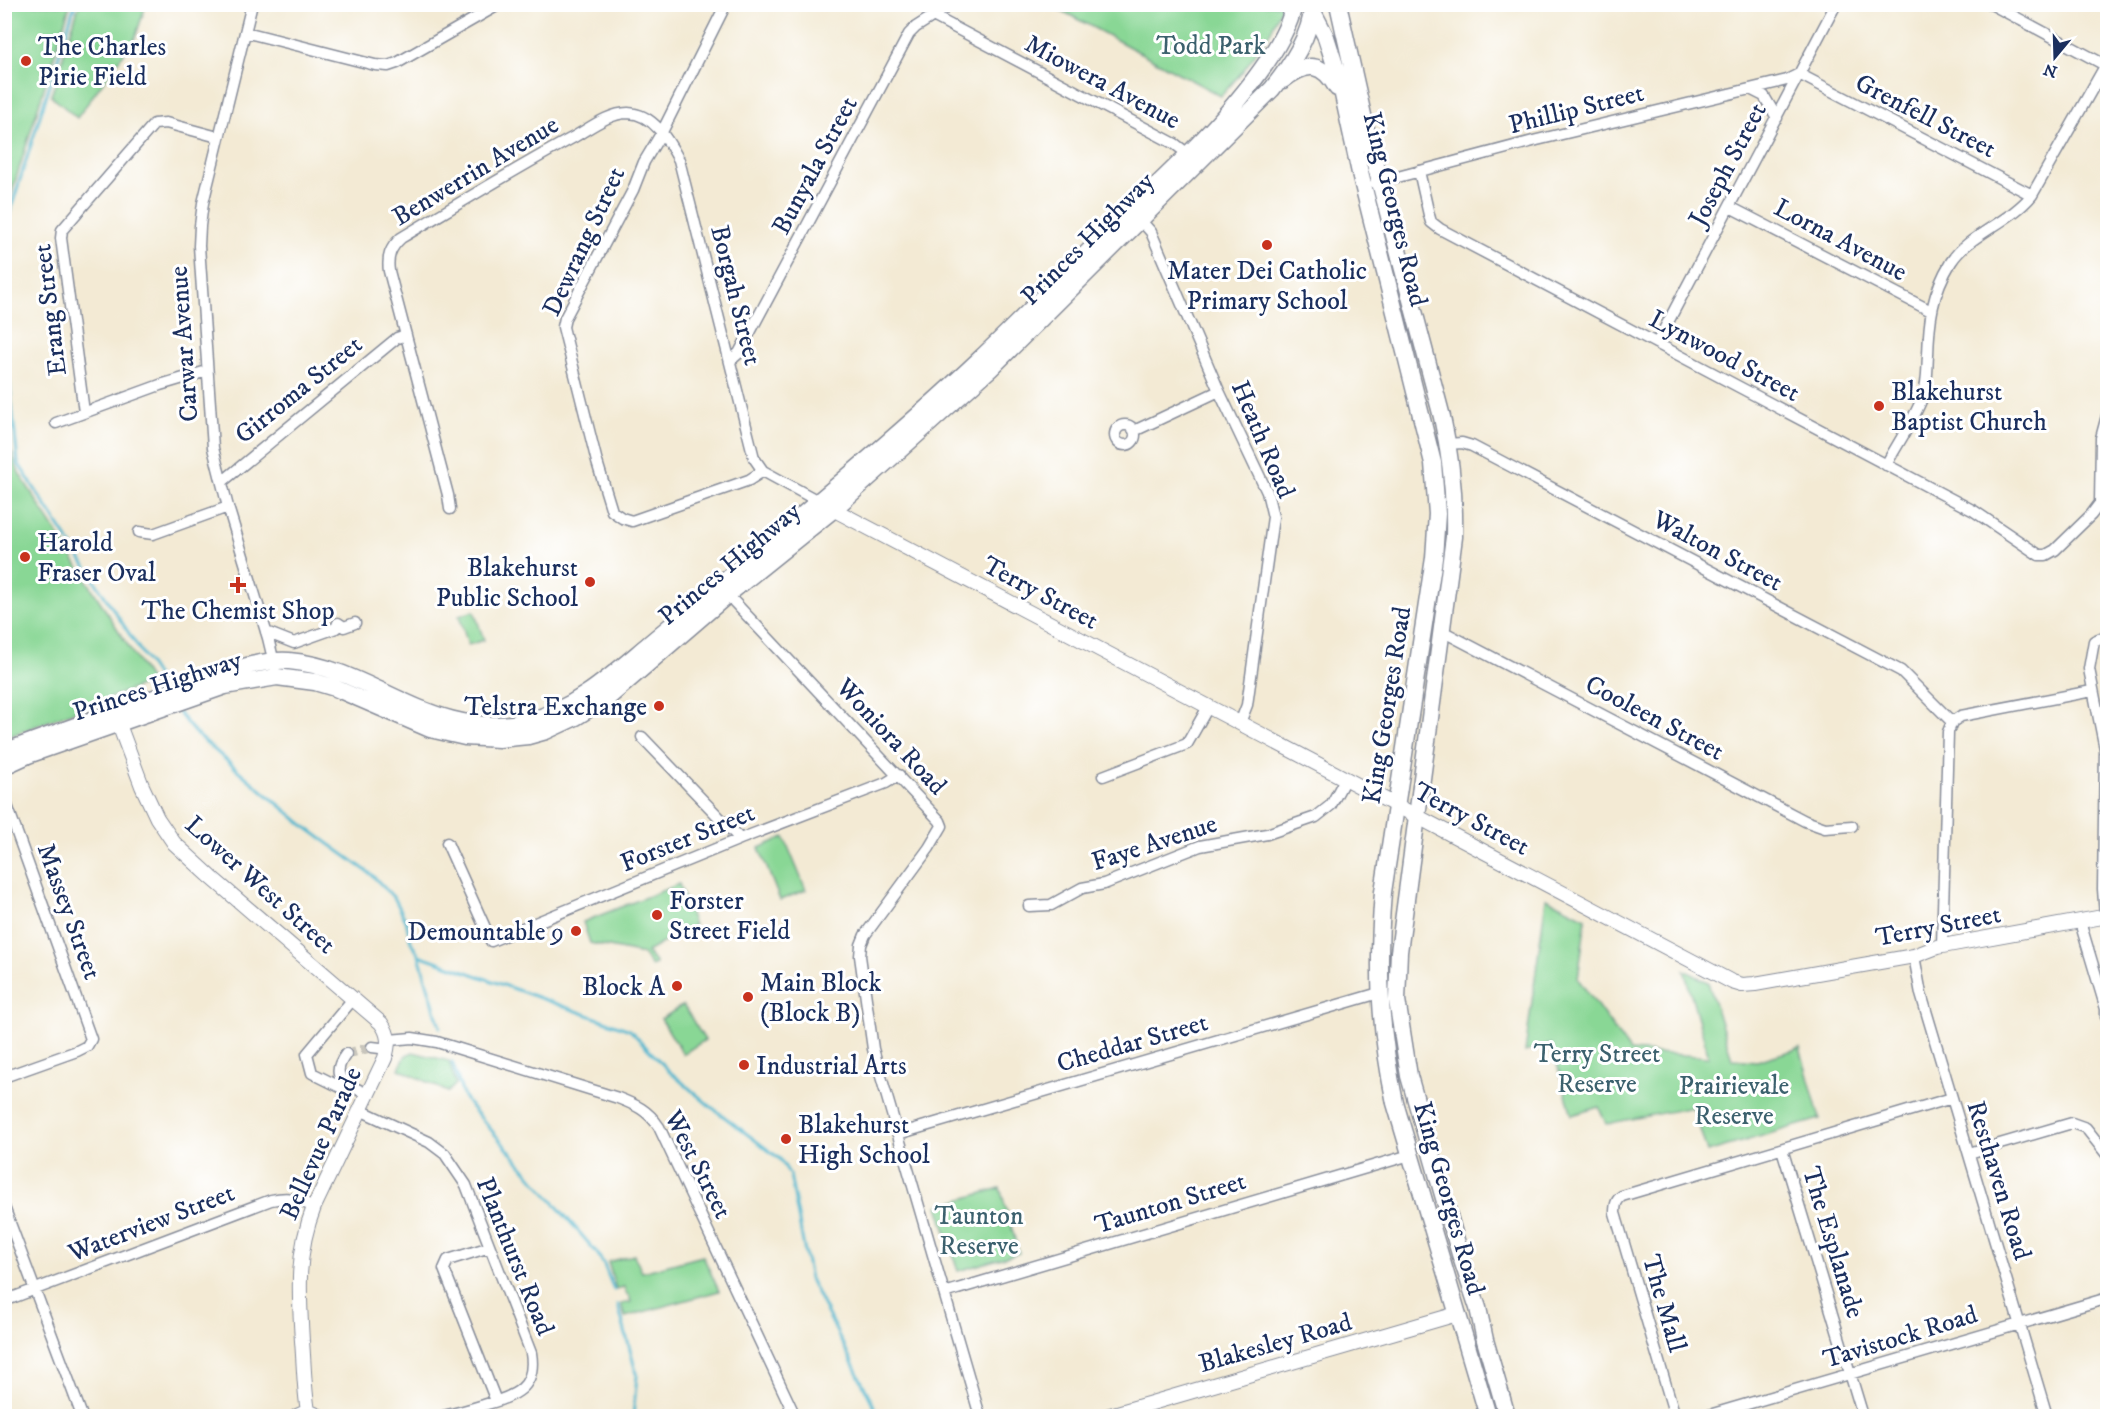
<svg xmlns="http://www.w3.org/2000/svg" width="2112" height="1421" viewBox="0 0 2112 1421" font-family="'IM FELL DW Pica',serif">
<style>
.green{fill:#89d795;stroke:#52837a;stroke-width:1.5}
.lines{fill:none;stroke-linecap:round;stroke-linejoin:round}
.stream{stroke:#4fb6ce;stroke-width:3}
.minor-tunnel{stroke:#c8c5bc;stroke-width:10;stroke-dasharray:10 5;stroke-linecap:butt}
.minor-casing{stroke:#878c99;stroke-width:13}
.tertiary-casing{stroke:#878c99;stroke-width:16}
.trunk-casing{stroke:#878c99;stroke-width:19}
.minor{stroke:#fff;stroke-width:10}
.tertiary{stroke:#fff;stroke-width:14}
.trunk{stroke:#fff;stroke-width:16}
.poi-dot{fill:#c8321e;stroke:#fff;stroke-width:2}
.labels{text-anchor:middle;stroke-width:6;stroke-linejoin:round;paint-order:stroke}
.park-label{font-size:26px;fill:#3c616e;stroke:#fff}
.poi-label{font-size:26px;fill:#1b2f5e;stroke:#fff;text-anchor:start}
.street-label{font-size:26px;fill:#1b2f5e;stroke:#fff}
</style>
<rect width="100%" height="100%" fill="#fff"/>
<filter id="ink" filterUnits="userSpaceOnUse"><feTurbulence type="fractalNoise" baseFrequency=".0167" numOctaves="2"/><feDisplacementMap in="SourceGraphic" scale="12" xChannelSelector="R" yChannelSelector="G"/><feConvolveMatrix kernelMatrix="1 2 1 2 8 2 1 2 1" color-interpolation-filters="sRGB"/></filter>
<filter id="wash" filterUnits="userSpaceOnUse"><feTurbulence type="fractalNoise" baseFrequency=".008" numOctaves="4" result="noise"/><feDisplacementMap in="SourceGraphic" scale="24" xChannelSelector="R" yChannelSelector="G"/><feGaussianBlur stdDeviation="1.35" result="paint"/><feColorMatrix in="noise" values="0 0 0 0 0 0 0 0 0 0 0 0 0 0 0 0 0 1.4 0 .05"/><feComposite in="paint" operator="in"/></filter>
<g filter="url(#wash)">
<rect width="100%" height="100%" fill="#f3ead4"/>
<path class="green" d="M4,5H70L5,214H4Z
M79,5H146L135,38L77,118L51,96Z
M1051,5H1282L1271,31L1243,71L1221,96Z
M5,390L9,446L19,473L151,682L5,738Z
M474,611L484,640L468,645L459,616Z
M784,837L806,890L780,900L759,848Z
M679,884L694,925L647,952L656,964L651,966L643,954L590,943L583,922Z
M1546,898L1586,918L1578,979L1630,1051L1709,1057L1684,970L1708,982L1732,1059L1757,1061L1800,1048L1820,1119L1707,1152L1693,1107L1606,1124L1599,1107L1572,1115L1551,1044L1525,1052Z
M683,1005L705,1040L683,1054L661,1019Z
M413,1052L449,1061L456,1084L448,1092L399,1069L406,1055Z
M1000,1188L1019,1253L958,1271L938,1206Z
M634,1255L642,1272L703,1256L719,1291L625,1317L621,1304L631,1302L629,1295H627L624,1287L616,1289L608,1262Z"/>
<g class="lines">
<path class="stream" d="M4,231L75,4
M4,330L18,463L160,681
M178,712L194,732L241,773L307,828L372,875L395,899L406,921L411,942L419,955L440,1027
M419,955L630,1030L670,1072L710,1106L780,1159L790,1175L810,1279L879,1416
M452,1062L463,1095L468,1103L597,1253L604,1265L614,1290
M618,1305L637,1376L633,1416"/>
</g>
</g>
<g filter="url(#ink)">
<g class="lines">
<path class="minor-tunnel" d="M346,1054L372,1047"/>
<g class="minor-casing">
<path id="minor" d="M252,4L203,203L200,226L199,246L213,448L228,507L268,638L275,667
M726,4L662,132L644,162L633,190L565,318L563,327L597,462L612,511L622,518L632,521L749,480L763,471
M1991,4L2105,65
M933,16L1175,144L1188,154
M245,32L375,65L388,66L397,63L500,4
M1799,74L2032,195
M1750,89L1764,96L1777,118
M1419,171L1429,215L1431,222L1440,229L1974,511L2039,555H2046L2055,550L2091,515L2100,503L2101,438L2108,412
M1375,183L1537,140L1787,80L1799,74
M1730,207L1931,311
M1136,215L1151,232L1219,391L1267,492L1273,517L1247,705L1240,723
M1657,343L1836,4
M731,360L739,353L909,34L916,27L952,4
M84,412L61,238L62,230L154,124L166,123L218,137
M56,423L160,385L207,371
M1115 435a10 10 0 1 1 20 0a10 10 0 1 1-20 0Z
M1134,431L1219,391
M1448,444L1462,443L1472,446L1901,671L1952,722
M1886,465C1898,443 1914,420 1923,396C1928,383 1927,368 1928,355C1929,320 1932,293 1951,262C1968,235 2009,223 2032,195L2108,61
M222,482L397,338L406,335
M450,509L448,495L389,271C387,257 390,248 401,238C458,204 515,169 574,137C590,128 609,113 628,113C654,114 668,140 679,160L754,458L763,471L818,501
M139,532L153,534L228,507
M724,591L940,821L942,826L929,848L865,935L861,945L860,956L873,1049L980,1416
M1442,631L1805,821L1825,828L1852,826
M266,632L294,643L336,628L338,623L344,627L355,623
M642,737L740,839
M1103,776L1187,744L1208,707
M4,797L91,1039L87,1046L77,1051L4,1077
M447,843L491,941L740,839L886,783L899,775
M1029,906L1051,905L1082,888L1104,884L1200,846L1267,834L1316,817L1331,805L1345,779
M2105,917L2103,889L2105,749L2089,669L2094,641L2108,635
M2080,922L2106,1009V1017
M1942,946L1948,732L1952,722L1961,716L2092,691
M1914,956L1921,994L2047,1416
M389,1040L412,1038L437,1042L618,1098C636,1105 648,1110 659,1127L795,1416
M372,1047L388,1049
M346,1054C327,1079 348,1085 368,1094
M351,1085L340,1087L312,1073L307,1054L353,999
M360,1110L429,1142L445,1154L466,1185L531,1353C537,1390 513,1396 484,1405C471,1409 457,1413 443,1416
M898,1134L1379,993
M1782,1149L1863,1416
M1969,1153L2072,1123L2086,1128L2108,1156
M4,1207L82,1416
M490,1247L448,1260L444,1269L496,1401
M944,1293L1410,1155
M4,1301L271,1200C290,1196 297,1199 314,1207
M1675,1416L1615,1213C1615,1205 1616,1200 1622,1196L1952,1098
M1706,1416L2108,1298"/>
</g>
<g class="tertiary-casing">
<path id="tertiary" d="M825,505L1732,982L1742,985L1755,984L1914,956L1937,947L2108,916
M115,714L142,786L157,818L174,843L211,877L381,1023C390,1035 389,1044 385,1058L314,1207C296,1253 299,1293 302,1341C304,1364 304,1388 308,1411
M297,1416L308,1411L319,1416
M1107,1416L1457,1314"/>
</g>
<g class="trunk-casing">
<path id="trunk" d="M1338,4L1367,133L1442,417C1451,457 1455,496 1454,537L1399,952L1397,1000L1409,1076L1460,1254L1478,1308L1485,1340L1507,1416
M1311,8L1326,37L1340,81L1360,173L1433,463L1437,514L1434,558L1383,892C1377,968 1379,1027 1395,1103L1488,1416
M1283,80C1307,61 1322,62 1337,88
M4,752C55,733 106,715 157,697C193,685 251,658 289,661C374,668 432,743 528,721C576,709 612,675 649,644C680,618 711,592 742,566C822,498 904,431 980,359C1021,320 1061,279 1101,239C1146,194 1196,151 1237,101C1258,76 1288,37 1294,4
M4,766L28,755L225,686L277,677L315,682L335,688L430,729L465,737L499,739L528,736L546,731L576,717L610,696L732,591L834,509L990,369L1272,89C1291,65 1311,36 1313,4"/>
</g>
<use href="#minor" class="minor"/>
<use href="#tertiary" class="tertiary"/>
<use href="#trunk" class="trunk"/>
</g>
</g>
<g class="poi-dot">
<circle cx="26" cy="61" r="6"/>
<circle cx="1267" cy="245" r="6"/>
<circle cx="1879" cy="406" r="6"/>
<circle cx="25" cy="557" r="6"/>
<circle cx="590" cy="582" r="6"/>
<path d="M235 576h6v6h6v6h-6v6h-6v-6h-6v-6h6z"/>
<circle cx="659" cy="706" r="6"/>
<circle cx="657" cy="915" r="6"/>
<circle cx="576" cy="931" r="6"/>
<circle cx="677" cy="986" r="6"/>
<circle cx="748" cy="997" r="6"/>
<circle cx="744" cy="1065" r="6"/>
<circle cx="786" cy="1139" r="6"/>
</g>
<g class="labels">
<g class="park-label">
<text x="1211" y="54">Todd Park</text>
<text x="1597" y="1062">Terry Street<tspan x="1597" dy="30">Reserve</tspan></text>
<text x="1734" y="1094">Prairievale<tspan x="1734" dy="30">Reserve</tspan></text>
<text x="979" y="1224">Taunton<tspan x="979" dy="30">Reserve</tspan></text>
</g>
<g class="poi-label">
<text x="38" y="55">The Charles<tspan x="38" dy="30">Pirie Field</tspan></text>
<text x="1267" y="279" text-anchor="middle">Mater Dei Catholic<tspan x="1267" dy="30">Primary School</tspan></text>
<text x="1891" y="400">Blakehurst<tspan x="1891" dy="30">Baptist Church</tspan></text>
<text x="37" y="551">Harold<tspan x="37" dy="30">Fraser Oval</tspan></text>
<text x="578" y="576" text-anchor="end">Blakehurst<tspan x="578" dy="30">Public School</tspan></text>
<text x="238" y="619" text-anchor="middle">The Chemist Shop</text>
<text x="647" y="715" text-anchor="end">Telstra Exchange</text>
<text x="669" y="909">Forster<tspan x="669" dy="30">Street Field</tspan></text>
<text x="564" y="940" text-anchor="end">Demountable 9</text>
<text x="760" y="991">Main Block<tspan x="760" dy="30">(Block B)</tspan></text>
<text x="665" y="995" text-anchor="end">Block A</text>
<text x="756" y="1074">Industrial Arts</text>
<text x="798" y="1133">Blakehurst<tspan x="798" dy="30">High School</tspan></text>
</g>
<g class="street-label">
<text transform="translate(1103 81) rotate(28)" y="9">Miowera Avenue</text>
<text transform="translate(1576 108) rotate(-14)" y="9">Phillip Street</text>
<text transform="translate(1926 115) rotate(27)" y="9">Grenfell Street</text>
<text transform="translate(1727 164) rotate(-62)" y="9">Joseph Street</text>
<text transform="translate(814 165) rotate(-62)" y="9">Bunyala Street</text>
<text transform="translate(475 170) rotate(-31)" y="9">Benwerrin Avenue</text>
<text transform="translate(1396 209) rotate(76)" y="9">King Georges Road</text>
<text transform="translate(1087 238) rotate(-45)" y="9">Princes Highway</text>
<text transform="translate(1841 239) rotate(28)" y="9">Lorna Avenue</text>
<text transform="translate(583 241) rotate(-65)" y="9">Dewrang Street</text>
<text transform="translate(737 295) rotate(76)" y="9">Borgah Street</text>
<text transform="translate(49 310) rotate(-97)" y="9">Erang Street</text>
<text transform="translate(183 344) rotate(-94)" y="9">Carwar Avenue</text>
<text transform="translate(1725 355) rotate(28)" y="9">Lynwood Street</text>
<text transform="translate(298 389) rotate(-39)" y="9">Girroma Street</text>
<text transform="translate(1264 439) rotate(67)" y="9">Heath Road</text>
<text transform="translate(1718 550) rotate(28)" y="9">Walton Street</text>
<text transform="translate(729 563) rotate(-40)" y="9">Princes Highway</text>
<text transform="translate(1041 592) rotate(28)" y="9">Terry Street</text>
<text transform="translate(157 685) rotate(-18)" y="9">Princes Highway</text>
<text transform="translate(1386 705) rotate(-81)" y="9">King Georges Road</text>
<text transform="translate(1655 717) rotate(28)" y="9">Cooleen Street</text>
<text transform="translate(892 736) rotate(47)" y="9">Woniora Road</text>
<text transform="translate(1472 818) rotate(28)" y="9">Terry Street</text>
<text transform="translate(687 837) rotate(-22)" y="9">Forster Street</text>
<text transform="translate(1154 842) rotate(-18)" y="9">Faye Avenue</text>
<text transform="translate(261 884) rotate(42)" y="9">Lower West Street</text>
<text transform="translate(70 911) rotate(70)" y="9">Massey Street</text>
<text transform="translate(1938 925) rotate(-11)" y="9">Terry Street</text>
<text transform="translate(1132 1042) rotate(-16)" y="9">Cheddar Street</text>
<text transform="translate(320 1143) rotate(-66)" y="9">Bellevue Parade</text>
<text transform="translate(699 1164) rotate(63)" y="9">West Street</text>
<text transform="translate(2000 1180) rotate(73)" y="9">Resthaven Road</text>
<text transform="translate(1450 1198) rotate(74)" y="9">King Georges Road</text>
<text transform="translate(1170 1202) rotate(-17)" y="9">Taunton Street</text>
<text transform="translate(151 1222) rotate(-21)" y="9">Waterview Street</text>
<text transform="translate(1834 1242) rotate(73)" y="9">The Esplanade</text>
<text transform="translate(516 1256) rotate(68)" y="9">Planthurst Road</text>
<text transform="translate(1665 1303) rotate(74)" y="9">The Mall</text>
<text transform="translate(1900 1336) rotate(-17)" y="9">Tavistock Road</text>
<text transform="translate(1275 1342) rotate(-16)" y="9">Blakesley Road</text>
</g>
</g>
<rect width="2112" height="1421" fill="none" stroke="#fff" stroke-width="24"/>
<g transform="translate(2055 57) rotate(199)" stroke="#ffffff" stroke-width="4.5" paint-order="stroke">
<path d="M0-4.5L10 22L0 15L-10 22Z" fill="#1b2f5e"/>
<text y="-9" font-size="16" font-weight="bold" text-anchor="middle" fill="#1b2f5e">N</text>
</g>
</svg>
